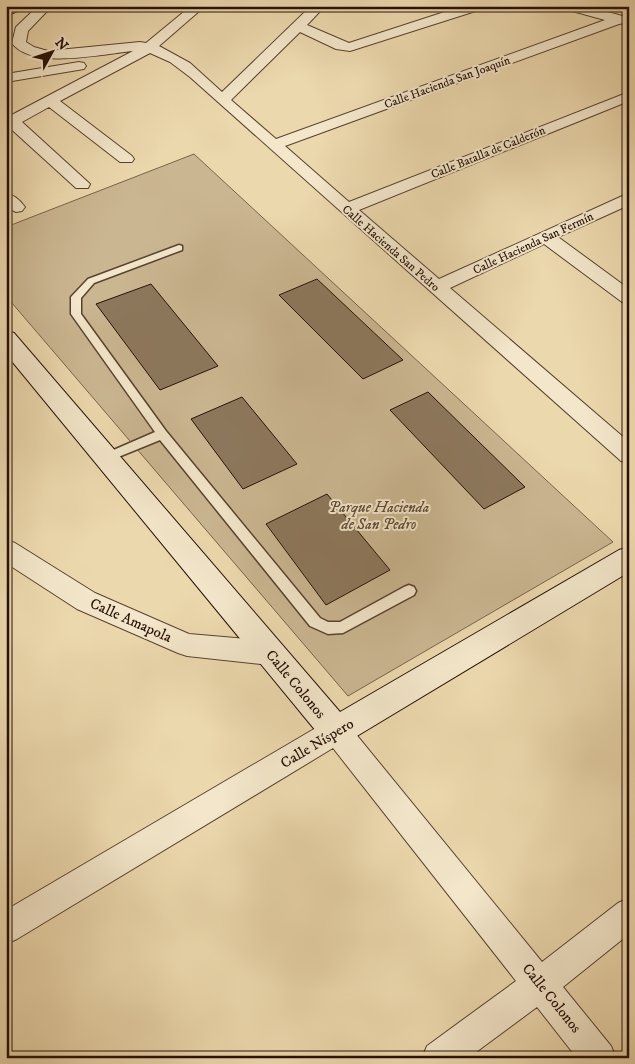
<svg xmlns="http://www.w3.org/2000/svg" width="635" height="1064" viewBox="0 0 635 1064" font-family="'IM FELL DW Pica',serif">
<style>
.green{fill:#cab691;stroke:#78634c}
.building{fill:#8d785d;stroke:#261007}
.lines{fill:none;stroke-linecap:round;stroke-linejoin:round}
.lane-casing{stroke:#584230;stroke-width:3}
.street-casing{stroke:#584230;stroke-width:2}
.secondary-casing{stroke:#261007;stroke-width:2}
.highway-casing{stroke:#261007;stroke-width:2}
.lane{fill:#f3e6ca;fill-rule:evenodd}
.street{fill:#f3e6ca;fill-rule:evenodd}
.secondary{fill:#f3e6ca;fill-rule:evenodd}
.highway{fill:#ecd8ad;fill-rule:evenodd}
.labels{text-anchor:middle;stroke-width:4;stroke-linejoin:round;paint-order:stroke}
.far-street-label{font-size:12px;fill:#261007;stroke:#f3e6ca}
.park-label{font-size:15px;font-style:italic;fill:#5f4a37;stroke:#f3e6ca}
.street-label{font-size:15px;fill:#261007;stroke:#f3e6ca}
</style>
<rect width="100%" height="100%" fill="#ecd8ad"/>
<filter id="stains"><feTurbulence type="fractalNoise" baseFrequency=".004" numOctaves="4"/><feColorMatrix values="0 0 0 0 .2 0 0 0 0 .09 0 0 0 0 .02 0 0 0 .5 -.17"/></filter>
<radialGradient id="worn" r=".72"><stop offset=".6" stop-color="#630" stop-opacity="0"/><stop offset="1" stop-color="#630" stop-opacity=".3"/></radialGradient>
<path class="green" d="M194,154L613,542L348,696L6,296V227Z"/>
<path class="building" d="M317,279L403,360L363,379L279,295Z
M151,284L218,366L160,390L96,304Z
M428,392L525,487L484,509L390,410Z
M242,397L297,464L243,489L191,419Z
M327,494L390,570L326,605L266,524Z"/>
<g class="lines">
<g class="lane-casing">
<path id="lane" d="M179,245L182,246V250L94,283L81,298V314L166,431L320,618L328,622H340L404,587L409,585L414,587L416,591L414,595L343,633L328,634L310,626L160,440L106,462L100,458L102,455L155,432L71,314V297L88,279Z"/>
</g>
<g class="street-casing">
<path id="street" d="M38,6H52L28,31L26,42L34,47L48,51L140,42L146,43L191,6H205L159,46L190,63L222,92L311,6H325L307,25L349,43L463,6H483L482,9L350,51L336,49L300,32L231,100L276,139L605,20L565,9L564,6H586L626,17L628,20L626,23L619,24L285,146L349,202L629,92V101L359,210L439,279L629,193V205L558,237L629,289V304L622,302L544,244L450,288L629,442V463L621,461L190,77L170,62L150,53L60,101L132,156L134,159L132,162H120L49,107L22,122L90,184L88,188H76L10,128L6,129V118L133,51C103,54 31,70 12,43L16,27Z
M79,62L84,63L86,66L84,69L6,82V74Z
M6,193C14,195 20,200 25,207L22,211L16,212L6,207Z
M6,540L15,543L95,593L189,634L270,641L279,645L283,653L279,661L270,665L187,656L178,653L77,609L6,563Z
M336,718L346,722L542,962L618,903L629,898V934L563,987L611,1046L616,1058H577L537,1007L468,1058H422L427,1046L516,981L333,748L17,939L6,944V910L326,722Z"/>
</g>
<g class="secondary-casing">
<path id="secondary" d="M6,330L14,333L340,712L619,550L629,547V572L347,742L336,746L325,742L6,354Z"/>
</g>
<g class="highway-casing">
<path id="highway" d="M6,6H24L22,9L6,16Z"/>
</g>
<use href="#lane" class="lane"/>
<use href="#street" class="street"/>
<use href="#secondary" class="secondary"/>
<use href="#highway" class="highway"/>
</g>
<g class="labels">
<g class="far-street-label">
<text transform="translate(447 82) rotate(-20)" y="4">Calle Hacienda San Joaquín</text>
<text transform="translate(488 152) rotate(-22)" y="4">Calle Batalla de Calderón</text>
<text transform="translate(533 243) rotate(-25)" y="4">Calle Hacienda San Fermín</text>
<text transform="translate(391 248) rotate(41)" y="4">Calle Hacienda San Pedro</text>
</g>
<g class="park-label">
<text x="379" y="512">Parque Hacienda<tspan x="379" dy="17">de San Pedro</tspan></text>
</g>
<g class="street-label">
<text transform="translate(131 620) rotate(24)" y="5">Calle Amapola</text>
<text transform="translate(296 684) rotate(50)" y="5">Calle Colonos</text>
<text transform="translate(317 743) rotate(-31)" y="5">Calle Níspero</text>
<text transform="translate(552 998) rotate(51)" y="5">Calle Colonos</text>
</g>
</g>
<rect width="635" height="1064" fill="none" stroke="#ecd8ad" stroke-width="25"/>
<rect x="8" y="8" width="620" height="1049" fill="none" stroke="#261007" stroke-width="2.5"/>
<rect x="12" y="12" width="610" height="1039" fill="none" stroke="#261007"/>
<g transform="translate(52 52) rotate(50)" stroke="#f3e6ca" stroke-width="4" paint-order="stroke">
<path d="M0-4L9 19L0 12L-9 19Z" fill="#261007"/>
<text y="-8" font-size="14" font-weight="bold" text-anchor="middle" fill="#261007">N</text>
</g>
<rect width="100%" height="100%" filter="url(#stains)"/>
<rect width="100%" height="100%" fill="url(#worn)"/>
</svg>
